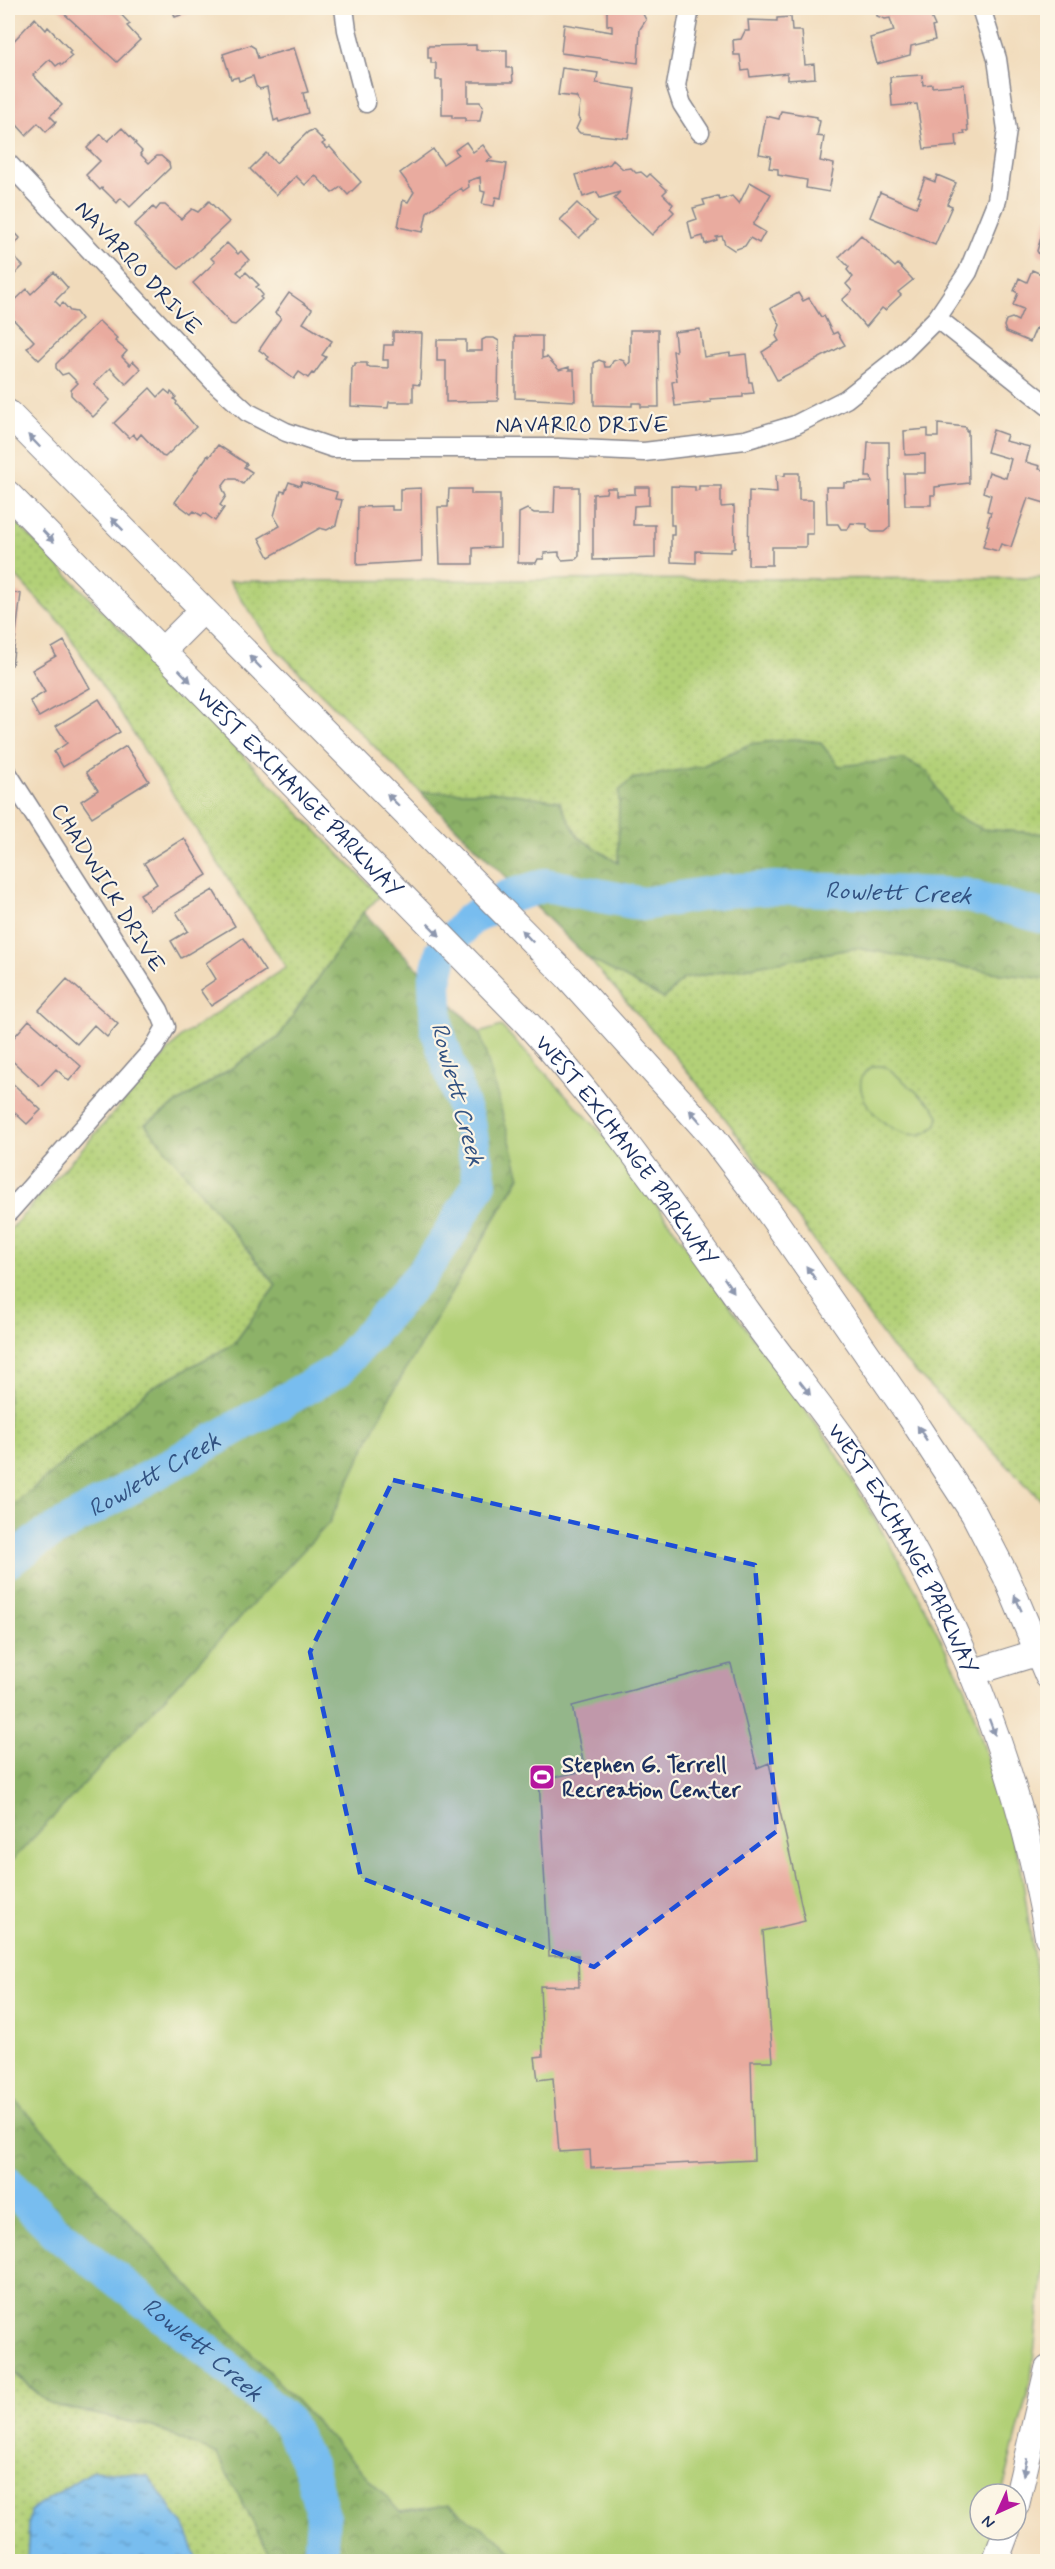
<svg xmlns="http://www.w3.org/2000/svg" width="1055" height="2569" viewBox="0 0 1055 2569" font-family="Mynerve,sans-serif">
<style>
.grass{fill:url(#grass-dots);stroke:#66806a;stroke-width:1.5}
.forest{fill:url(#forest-crowns);stroke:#547063;stroke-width:1.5}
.garden{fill:#b2d077;stroke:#66806a;stroke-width:1.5}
.water{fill:url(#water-ripples);stroke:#4a76a6;stroke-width:1.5}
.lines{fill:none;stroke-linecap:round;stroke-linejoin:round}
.river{stroke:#78bdef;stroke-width:34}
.building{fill:#e9ab9f}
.minor-casing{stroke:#86858c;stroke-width:21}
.secondary-casing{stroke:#86858c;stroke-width:28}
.minor{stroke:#fff;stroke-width:18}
.secondary{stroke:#fff;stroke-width:26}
.oneway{fill:#8d97ae}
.marked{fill:#1d4ed8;fill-opacity:0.2;stroke:#1d4ed8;stroke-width:4.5;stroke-dasharray:12 8;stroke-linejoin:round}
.labels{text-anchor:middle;stroke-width:4.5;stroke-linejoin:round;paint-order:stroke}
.street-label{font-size:22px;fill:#1b2f5e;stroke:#fcf5e5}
.poi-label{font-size:22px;font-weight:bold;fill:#1b2f5e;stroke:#fcf5e5;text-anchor:start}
.water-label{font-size:24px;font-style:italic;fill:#325282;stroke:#fcf5e5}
</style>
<defs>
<pattern id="grass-dots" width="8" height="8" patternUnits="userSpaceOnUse" patternTransform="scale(1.5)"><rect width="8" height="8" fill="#b2d077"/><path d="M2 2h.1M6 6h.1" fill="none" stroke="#98b369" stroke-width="1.8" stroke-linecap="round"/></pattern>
<pattern id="forest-crowns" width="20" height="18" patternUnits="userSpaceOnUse" patternTransform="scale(1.5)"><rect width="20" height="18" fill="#8db268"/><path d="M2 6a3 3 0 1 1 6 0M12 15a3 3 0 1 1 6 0" fill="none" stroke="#729159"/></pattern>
<pattern id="water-ripples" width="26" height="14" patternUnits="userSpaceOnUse" patternTransform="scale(1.5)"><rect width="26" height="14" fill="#78bdef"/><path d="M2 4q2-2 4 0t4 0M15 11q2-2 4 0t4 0" fill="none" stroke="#629ac5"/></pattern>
</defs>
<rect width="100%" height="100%" fill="#fcf5e5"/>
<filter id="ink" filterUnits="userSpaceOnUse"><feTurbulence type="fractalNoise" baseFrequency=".0167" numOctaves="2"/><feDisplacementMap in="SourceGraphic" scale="12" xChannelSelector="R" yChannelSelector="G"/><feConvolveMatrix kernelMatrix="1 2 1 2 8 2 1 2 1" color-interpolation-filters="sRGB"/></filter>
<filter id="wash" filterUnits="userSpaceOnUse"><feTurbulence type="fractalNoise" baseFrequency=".008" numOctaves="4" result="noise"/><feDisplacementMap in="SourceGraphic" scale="24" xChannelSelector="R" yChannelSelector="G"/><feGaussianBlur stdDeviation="1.35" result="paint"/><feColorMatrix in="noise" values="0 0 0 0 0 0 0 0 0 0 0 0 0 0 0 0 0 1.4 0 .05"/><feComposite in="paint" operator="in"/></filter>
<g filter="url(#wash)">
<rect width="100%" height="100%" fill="#f1dbbb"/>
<path class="grass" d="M8,514L380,896L363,913L278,1038L146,1124L276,1285L234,1344L152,1387L8,1510V1232L181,1037L286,967L63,626L8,568Z
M1043,578L1047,579V1506L891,1347L731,1126L680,1062L588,958L275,648L229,581Z
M8,2368L50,2404L153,2427L218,2455L269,2553V2561H8Z"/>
<path class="forest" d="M792,739L820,742L839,766L904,759L928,772L951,814L983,829L1047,834V979L1003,974L856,948L683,979L664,999L588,958L420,792H501L559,801L578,837L618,863L619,791L632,779L702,766L750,744Z
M363,912L480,1033L520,1176L388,1400L329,1523L8,1865V1510L152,1387L234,1344L276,1285L145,1124L278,1038Z
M8,2092L400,2512L448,2505L503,2542L520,2561H269V2553L217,2455L153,2427L50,2404L8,2366Z"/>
<path class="garden" d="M501,1026L613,1145L832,1446L911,1581L966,1689L1021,1867L1048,2059V2232L1031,2379L1002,2494H980V2530H993L985,2561H520L503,2542L448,2505L400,2512L8,2092V1865L329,1523L388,1400L520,1177L480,1033Z
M874,1066H882L889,1069L933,1106L939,1116C938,1123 936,1127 929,1131C896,1151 833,1084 874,1066Z"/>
<path class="water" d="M93,2470L148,2476L184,2526L198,2561H27L30,2511Z"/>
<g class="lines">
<g class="river">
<path id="s1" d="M8,1561L43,1537L338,1370L421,1275L449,1235L480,1183L470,1129L437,1029L435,981L442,952L469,920L507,897L546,885L643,904L723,891L775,888L965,895L1048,918"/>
<path id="s2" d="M8,2184L57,2233L208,2351L288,2422L311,2470L323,2516L320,2562"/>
</g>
</g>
<g id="blocks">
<path class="building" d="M58,8H115L130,24L127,26L140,40L117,62Z
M172,8H201L175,17Z
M607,8H640L646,20L640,29L638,63L561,53L564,24L612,32V26L607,25Z
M876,8H927L935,26L932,27L935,40L911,46L910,55L877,64L870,38L894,31L890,18L885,19L877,16Z
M791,17L792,31H802L805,65L814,64L815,78L787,80V73L750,77L749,70L742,71L740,55H734L733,40L741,39L745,31H749L748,20L777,21V18Z
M35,18L46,30L48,27L71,51L69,53L72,56L62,65L60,63L56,66L50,59L33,75L62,105L50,116L56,122L46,132L38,123L26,135L8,115V55L10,53L8,47Z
M250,45L255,48L258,58L294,48L308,92L303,93L308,113L279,122L278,119L274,121L267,87L260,89L256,86L253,76L239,81L238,77L231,79L223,54Z
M476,45V50H507V68H512L513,82H468V102H480L483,106L480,121H465V118H452V115H442V80H436V63H431V58H428V46Z
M562,68L598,73L596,83L635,89L628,138L580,133L576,129L580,120L578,117L580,103L576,97L558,95Z
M922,75L923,85L932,84V87L964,84L968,131H964L965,134L956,135L957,146L924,149L917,104L892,106L890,77Z
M781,111L817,117V120L820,121L817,136L824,137L820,161L834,164L829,192L806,188L807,180L778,175V169L769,168L771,156L759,154L766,116L779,119Z
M122,128L136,143L135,144L142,151L140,154L149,163L157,156H161L169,163L170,168L130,207L121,198L117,203L102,188L100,190L86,175L100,161L87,148L101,134L108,141Z
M313,130L325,142L322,144L327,149L330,147L361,182L348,195L341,187L332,193L315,175L305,185L296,176L276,195L250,169L266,153L276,163L308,132Z
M466,142L473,152L483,145L492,158L487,161L507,164L501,198L496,197L494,206L482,204L485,192L481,191L480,177L468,181L469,187L463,191L461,188L427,212L423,232L398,227L403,200L408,202L414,192L400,173L433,149L443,164L458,154L455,150Z
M613,160L623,169L631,168L636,173L641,172L647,177L650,174L667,190L663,194L673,204L670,208L674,212L652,235L614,198L620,192L600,198L597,192L583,197L576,175L610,164Z
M937,175L956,183L947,204L952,206L935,245L870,217L880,192L916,207L921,197L918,196L925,178L935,182Z
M750,182L771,194L753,225L765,232L759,243L750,238L745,246L734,250L725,244L722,236L716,237L717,240L705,244L703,236L692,239L688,222L697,219L693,208L705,205L703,200L718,196L720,200L732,196L739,204Z
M209,201L229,222L179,269L158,251L134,225L153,207L156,210L160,205H165L181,219L192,209L198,212Z
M577,203L596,221L579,238L560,220Z
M1048,214V258L1040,256L1037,251Z
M8,225L20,238L9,252L23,266L8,281Z
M861,235L895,267L898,264L913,280L898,292L901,295L885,310L882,308L866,327L842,300L852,291L846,284L853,277L847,270L849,267L839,257Z
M227,243L238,254L241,251L249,260L237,272L242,276L246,272L259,285L256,287L263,295L260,297L262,299L235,325L231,324L193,283L215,262L211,258Z
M1032,270L1048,277V333L1036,328L1030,342L1006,332L1004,326L1006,320L1012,318L1018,321L1023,309L1013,305L1018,293L1014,291L1019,278L1027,282Z
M54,272L68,288L55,301L60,306L63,303L70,311L76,312L81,319L39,360L27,348L34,341L8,314V307L27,289L31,294Z
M289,293L312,309L303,323L332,341L322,355L326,357L314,374L312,373L308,378L299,372L294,379L267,359L269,357L259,350L281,318L275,313Z
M798,293L803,301L809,298L821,317L824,316L833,334L837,332L845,345L777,380L762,352L779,341L776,336L780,325L771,308Z
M99,321L117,338L115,341L127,351L122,357L130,365L133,361L141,369L126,384L110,368L94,384L110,400L93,417L71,395V390L78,383L68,373L62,375L56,368V364Z
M700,329L704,357L730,353V356L746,354L749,382H752L754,393L743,394V397L710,399L711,402L675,406L672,382L677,381L673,351H676L674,332Z
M630,330H658L659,407H641V403H632V406L594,405V363L599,360L604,362L605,367H610L613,361L619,359L624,361L627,366L630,362Z
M393,332L422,333L420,385L413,384V402H389L388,408L351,406L352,366H355V363H367V366L370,367L388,368V360H383L384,345H393Z
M515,336H542V358L547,357L559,370L569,367V370H574L575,401L515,398Z
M486,338H494L499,341L498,401L446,402V361H437V340H466V351H482V340Z
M150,388L158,397L165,390L170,394L171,392L176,397L174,399L177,402L176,404L196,427L165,457L162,456L141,434L137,439L133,434L129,438L114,423Z
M938,424L966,427V431L968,430L969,483L935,487V495H931V505H905L904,473H925V454L905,455L904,431L928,429V437H938Z
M993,430L1007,435L1005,441L1030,447L1026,462L1040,466L1039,469L1048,471V504L1028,498L1011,547L1001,544L998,551L983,547L989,526L987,525L991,512L987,511L991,495L983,492L989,472L1006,478L1011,459L987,452Z
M868,442H889L890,527L884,532H872L867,528V524L851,523L848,529H841L838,524H827L826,487H844V483L872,482L871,477H866Z
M218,445L247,464L244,467L252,472L243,484L236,479H228L222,487L226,496L220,505L224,508L215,521L204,513L202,516L194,511L191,514L175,502L208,455L209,457Z
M785,473H799V500H813V534H806V547H772V565H748L749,491L777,493L776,475L785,476Z
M289,482L300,486L302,482L337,492L335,499L342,500L336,525L327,530L320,528L269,557L259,538L280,526L274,516L281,491L285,492Z
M671,486L695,487V491L699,490V486H721V507L734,506L735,548L731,549V552L696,551V563L671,562V535H674V525H671Z
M555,487H579V556L576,559L562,560L559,556V552L544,553V559H538L536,563H518L519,513L527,509L534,513H554Z
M635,487H649V505L634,506L633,525H655V558L593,560V494L606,493L607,488H616V495L635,494Z
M421,488L422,561L357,565L358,507L392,506V510H400V489Z
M449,489H471V494H500V547L473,548V564H440L438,507H448Z
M8,592L21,594L12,665L8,664Z
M64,641L90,688L39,717L30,701L45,692L32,670L56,656L52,648Z
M99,699L120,732L63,767L54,752L67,743L56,726Z
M126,746L149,781L92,817L81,801L98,790L86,772Z
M184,838L207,875L150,910L140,894L157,884L144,863Z
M213,890L235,926L181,958L171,941L188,931L176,912Z
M243,938L265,971L211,1006L200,990L216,979L206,963Z
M67,979L118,1024L107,1037L94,1025L77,1044L39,1010Z
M29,1020L81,1066L69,1081L56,1069L40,1086L8,1057V1044Z
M8,1079L41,1110L27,1124L15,1113L8,1121Z
M731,1664L757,1768L769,1763L805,1921L763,1931L773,2061H751L754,2160L591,2168L590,2150L559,2152L553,2078L538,2080L535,2057L543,2056L540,1986L579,1987L578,1955L549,1956L539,1780L585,1771L572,1706Z"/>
</g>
</g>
<g filter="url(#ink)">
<use href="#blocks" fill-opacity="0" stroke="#86858c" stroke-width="1.5"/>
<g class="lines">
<g class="minor-casing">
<path id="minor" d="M344,8L347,30L366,103
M690,8L676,86L682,104L700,132
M8,163L214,382L247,412L286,432L333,448H558L644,452L745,440L795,425L846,399L894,361L937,318L968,272L997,200L1007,130L997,59L981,8
M937,318L1048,406
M8,774L159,1010L166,1027L154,1048L8,1213"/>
</g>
<g class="secondary-casing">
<g id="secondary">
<path d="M8,413L568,977L711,1135L764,1205L910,1416L974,1514L1006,1576L1048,1676"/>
<path id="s3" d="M8,494L527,1023C609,1113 677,1213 748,1312C785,1364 827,1413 863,1467C956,1607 1020,1771 1048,1937"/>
<path d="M161,652L203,610"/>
<path d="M971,1673L1039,1652"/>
<path d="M1016,2505L1048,2369"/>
<path d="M995,2562L1007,2530"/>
</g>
</g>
<use href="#minor" class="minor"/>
<use href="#secondary" class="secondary"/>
</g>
<defs><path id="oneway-solid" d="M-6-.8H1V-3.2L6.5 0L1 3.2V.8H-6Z" transform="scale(1.5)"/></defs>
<g class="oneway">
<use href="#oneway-solid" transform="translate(34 441) rotate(-134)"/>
<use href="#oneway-solid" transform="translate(117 524) rotate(-135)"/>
<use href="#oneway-solid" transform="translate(48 536) rotate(46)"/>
<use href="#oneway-solid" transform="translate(255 662) rotate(-135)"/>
<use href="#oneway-solid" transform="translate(185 676) rotate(46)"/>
<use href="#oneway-solid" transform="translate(393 800) rotate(-135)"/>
<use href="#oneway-solid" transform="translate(434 930) rotate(45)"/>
<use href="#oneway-solid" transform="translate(527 936) rotate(-134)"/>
<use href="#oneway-solid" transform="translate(695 1116) rotate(-131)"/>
<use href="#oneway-solid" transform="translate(811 1273) rotate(-125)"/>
<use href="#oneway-solid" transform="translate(729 1285) rotate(55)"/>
<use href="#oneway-solid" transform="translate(805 1388) rotate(52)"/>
<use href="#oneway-solid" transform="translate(922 1433) rotate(-123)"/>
<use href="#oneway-solid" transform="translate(1018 1603) rotate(-114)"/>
<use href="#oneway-solid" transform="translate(992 1727) rotate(70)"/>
<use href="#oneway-solid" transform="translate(1025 2467) rotate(103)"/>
</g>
</g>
<path class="marked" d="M393,1480L755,1565L777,1831L594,1967L361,1878L310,1652Z"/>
<defs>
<g id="stadium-square" transform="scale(1.35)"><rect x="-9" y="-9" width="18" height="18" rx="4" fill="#b5179e" stroke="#fcf5e5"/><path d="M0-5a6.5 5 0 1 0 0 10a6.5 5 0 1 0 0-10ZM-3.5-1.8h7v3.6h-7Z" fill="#fff"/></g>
</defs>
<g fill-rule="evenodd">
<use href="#stadium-square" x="542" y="1777"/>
</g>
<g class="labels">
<g class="street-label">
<text transform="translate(139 267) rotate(47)" y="8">NAVARRO DRIVE</text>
<text x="582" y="432">NAVARRO DRIVE</text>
<text dy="8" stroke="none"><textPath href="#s3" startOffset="417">WEST EXCHANGE PARKWAY</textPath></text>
<text transform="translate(109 887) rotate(58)" y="8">CHADWICK DRIVE</text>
<text dy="8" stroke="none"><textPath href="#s3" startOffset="903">WEST EXCHANGE PARKWAY</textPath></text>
<text dy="8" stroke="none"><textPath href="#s3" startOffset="1389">WEST EXCHANGE PARKWAY</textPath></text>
</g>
<g class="poi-label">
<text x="562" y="1772">Stephen G. Terrell<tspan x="562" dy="25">Recreation Center</tspan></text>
</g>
<g class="water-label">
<text dy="8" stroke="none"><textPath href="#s1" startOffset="1338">Rowlett Creek</textPath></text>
<text transform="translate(458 1094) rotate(75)" y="8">Rowlett Creek</text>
<text dy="8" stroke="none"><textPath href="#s1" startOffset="170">Rowlett Creek</textPath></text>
<text dy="8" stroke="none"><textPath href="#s2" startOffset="256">Rowlett Creek</textPath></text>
</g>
</g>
<rect width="1055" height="2569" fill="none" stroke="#fcf5e5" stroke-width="30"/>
<g transform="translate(998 2512) rotate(225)"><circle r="28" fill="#fcf5e5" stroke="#a2a6af" stroke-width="1.5"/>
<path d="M0-4.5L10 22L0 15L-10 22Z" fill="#b5179e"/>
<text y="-9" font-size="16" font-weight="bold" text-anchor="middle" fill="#1b2f5e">N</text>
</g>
</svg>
